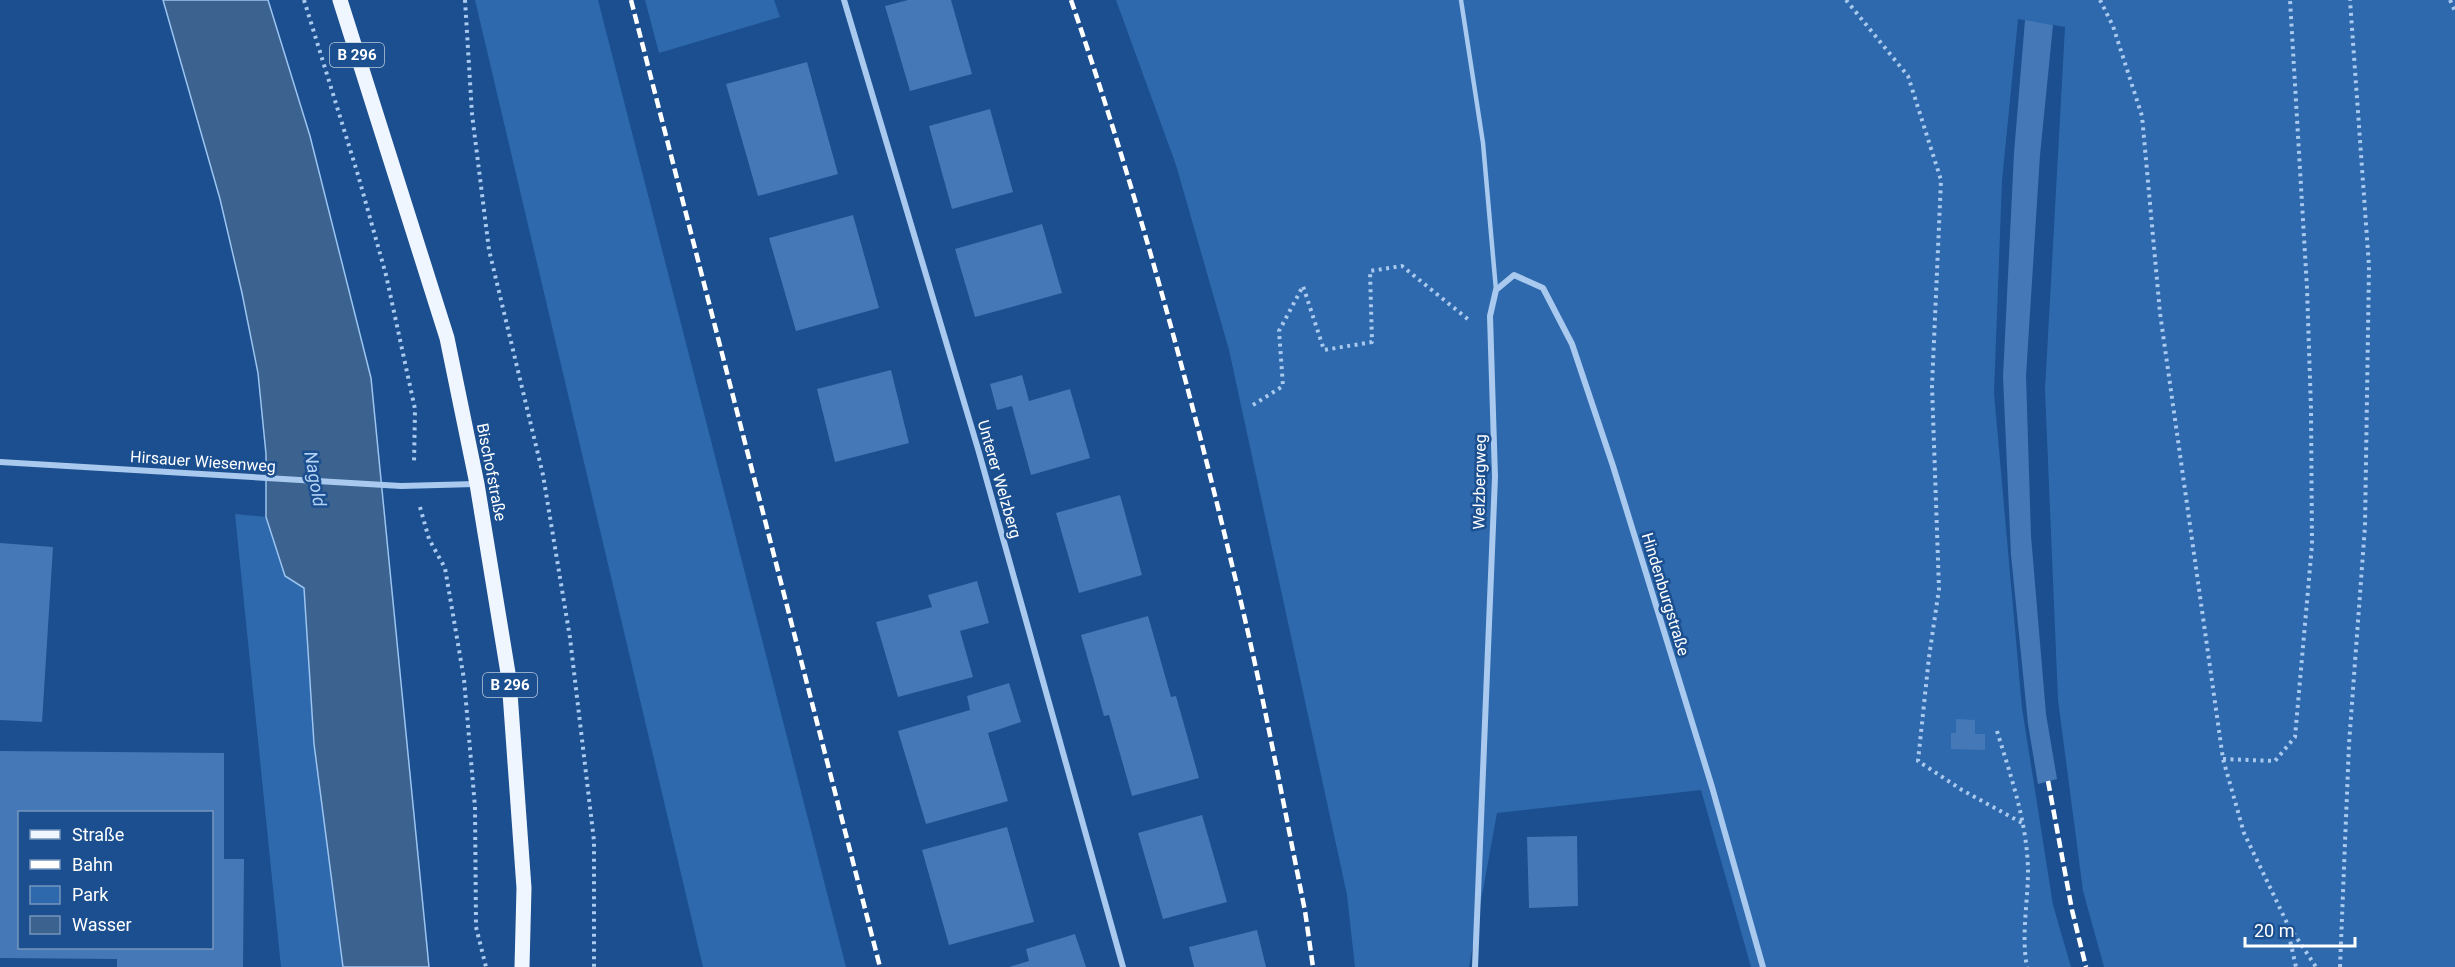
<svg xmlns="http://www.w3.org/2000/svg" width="2455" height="967" viewBox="0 0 2455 967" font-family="Roboto,sans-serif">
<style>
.green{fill:#2e69ad}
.water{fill:#3c6290;stroke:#9cc4f0;stroke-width:1.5}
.building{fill:#4478b7;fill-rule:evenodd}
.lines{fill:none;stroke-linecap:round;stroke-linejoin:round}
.path{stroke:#a9c9ee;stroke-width:4;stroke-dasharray:3 4.5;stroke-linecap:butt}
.lane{stroke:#a9c9ee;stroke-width:4.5}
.street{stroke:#a9c9ee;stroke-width:6}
.primary{stroke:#f0f6ff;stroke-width:15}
.rail{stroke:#fff;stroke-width:4.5;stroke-dasharray:10 4.5;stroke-linecap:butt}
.labels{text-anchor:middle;stroke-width:5;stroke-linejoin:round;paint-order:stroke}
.shield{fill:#1b4f8f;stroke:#bbcadd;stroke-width:1.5}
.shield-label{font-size:15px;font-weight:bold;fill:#fff}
.street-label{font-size:16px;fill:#fff;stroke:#1b4f8f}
.water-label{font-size:18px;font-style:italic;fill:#b5d3f5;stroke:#1b4f8f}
</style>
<rect width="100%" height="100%" fill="#1b4f8f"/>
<path class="green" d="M475,0H598L846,967H703Z
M645,0H774L780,17L659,53Z
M1116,0H2455V967H2104L2083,891L2058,700L2045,390L2065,27L2018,19L2002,181L1994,393L2022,708L2053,905L2071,967H1751L1701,790L1497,813L1469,967H1355L1347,895L1229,350L1176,165Z
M235,514L266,517L285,576L304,587L314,744L343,967H281Z"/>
<path class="water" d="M163,0H268L310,136L371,378L429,967H343L314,744L304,588L285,576L266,517V454L258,373L242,293L220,199Z"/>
<path class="building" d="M908,0H951L972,74L910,91L885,6Z
M2025,20L2053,25L2040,155L2026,376L2031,536L2046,714L2057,779L2038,784L2028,724L2011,555L2003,377L2014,153Z
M807,62L838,174L758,196L726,84Z
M990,109L1013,192L952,209L929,126Z
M853,215L879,308L796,331L769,238Z
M1042,224L1062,293L975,317L955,249Z
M891,370L909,443L835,462L817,389Z
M1022,375L1029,401L1070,389L1090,458L1031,475L1012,406L997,410L990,384Z
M1120,495L1142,575L1079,593L1056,513Z
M0,543L53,547L42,722L0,720Z
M977,581L989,623L960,631L973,677L898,697L876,622L932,607L928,595Z
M1148,616L1171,697L1176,696L1199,778L1132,796L1109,715L1104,716L1081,635Z
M1009,683L1021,722L988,733L1008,801L926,824L898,731L970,710L967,696Z
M1956,719L1975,720V734H1985V750L1951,749V733H1956Z
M0,751L224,753V859H244L243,967H117V959L0,958ZM20,812H212V948H20Z
M1202,815L1227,902L1163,919L1138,833Z
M1007,827L1034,922L949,945L922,850Z
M1577,836L1578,906L1529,908L1527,837Z
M1257,930L1266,967H1194L1189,947Z
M1075,934L1086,967H1009L1029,961L1026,949Z"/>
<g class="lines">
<path class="path" d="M304,0L358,175L386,275L415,409L414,464
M465,0L472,114L489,250L543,475L570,638L594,841V967
M1846,0L1908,76L1941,180L1932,386L1939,589L1929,657L1918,761L1962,790L2024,824
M2100,0L2113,26L2142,116L2160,313L2223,759L2244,833L2287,923L2316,967
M2450,0L2455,11
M1253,405L1283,386L1279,331L1303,286L1324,350L1372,342L1370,271L1402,266L1469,320
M420,507L429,539L445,568L464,679L475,807L476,927L486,967
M1997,731C2011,777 2027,822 2028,870C2028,903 2021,935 2027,967
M2223,759L2275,761L2295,737L2312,545L2311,409L2307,288L2290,0
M2287,927L2296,967
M2340,967L2349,744L2365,526L2369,266L2350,0"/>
<path class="lane" d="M1461,0L1483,143L1496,290"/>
<path class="street" d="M844,0L978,449L1123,967
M0,462L401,486L476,484
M1475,967L1495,477L1490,316L1496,290L1514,275L1543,288L1572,344L1613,466L1712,787L1763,967"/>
<path class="primary" d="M340,0L447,338L477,484L509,679L524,888L522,967"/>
<path class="rail" d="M631,0L880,967
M1071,0C1135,186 1187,378 1233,569C1261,682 1282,797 1305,911L1313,967
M2048,781L2072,910L2086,967"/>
</g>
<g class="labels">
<g class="shield">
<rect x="330" y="43" width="54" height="24" rx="4.5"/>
<rect x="483" y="673" width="54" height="24" rx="4.5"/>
</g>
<g class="shield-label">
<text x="357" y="60">B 296</text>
<text x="510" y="690">B 296</text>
</g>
<g class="street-label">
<text transform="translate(203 461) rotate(4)" y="6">Hirsauer Wiesenweg</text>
<text transform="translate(492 472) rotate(79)" y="6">Bischofstraße</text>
<text transform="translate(1000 479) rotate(74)" y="6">Unterer Welzberg</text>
<text transform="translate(1479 482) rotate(-89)" y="6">Welzbergweg</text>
<text transform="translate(1666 594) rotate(73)" y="6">Hindenburgstraße</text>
</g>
<g class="water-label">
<text transform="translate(315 479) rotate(80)" y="6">Nagold</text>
</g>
</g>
<rect x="18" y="811" width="195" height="138" fill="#1b4f8f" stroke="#7695bc" stroke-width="1.5"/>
<rect x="30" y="830" width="30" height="9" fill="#f0f6ff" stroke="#7695bc" stroke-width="1.5"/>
<text x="72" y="841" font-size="18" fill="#ffffff">Straße</text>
<rect x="30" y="860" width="30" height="9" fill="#ffffff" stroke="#7695bc" stroke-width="1.5"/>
<text x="72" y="871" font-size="18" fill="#ffffff">Bahn</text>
<rect x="30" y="886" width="30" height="18" fill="#2e69ad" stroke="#7695bc" stroke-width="1.5"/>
<text x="72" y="901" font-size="18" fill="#ffffff">Park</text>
<rect x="30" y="916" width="30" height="18" fill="#3c6290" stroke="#7695bc" stroke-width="1.5"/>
<text x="72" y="931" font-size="18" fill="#ffffff">Wasser</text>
<path d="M2245 937v9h110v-9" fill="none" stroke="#ffffff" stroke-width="3"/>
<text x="2254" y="937" font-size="18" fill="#ffffff" stroke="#1b4f8f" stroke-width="4.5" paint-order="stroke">20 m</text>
</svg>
